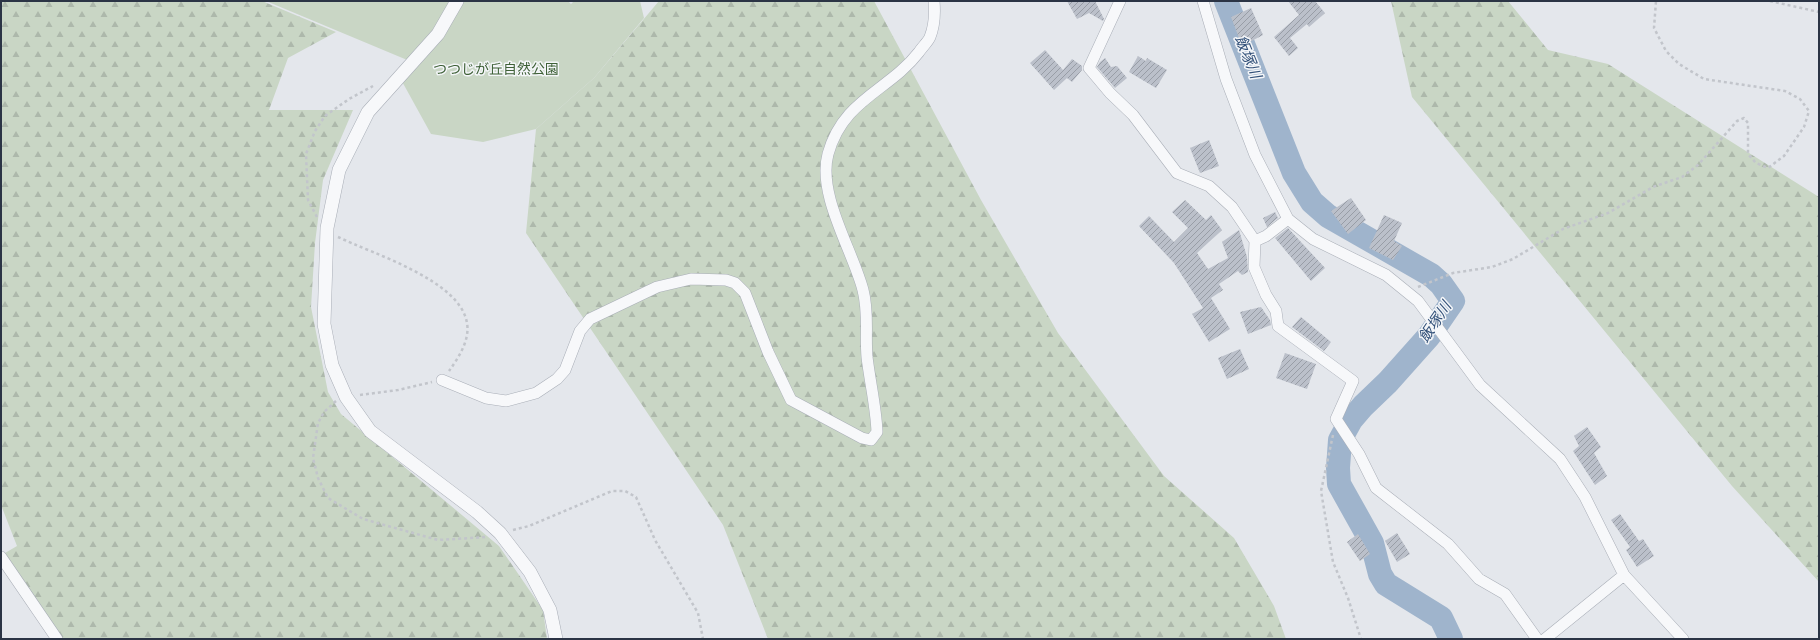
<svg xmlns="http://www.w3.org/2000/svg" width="1820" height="640" viewBox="0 0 1820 640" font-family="'Fira Sans','Noto Sans JP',sans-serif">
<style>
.green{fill:#c9d6c5}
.forest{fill:url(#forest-firs)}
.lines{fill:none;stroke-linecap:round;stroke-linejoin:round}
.river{stroke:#9fb4cc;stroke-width:24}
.building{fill:url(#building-hatch)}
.minor-casing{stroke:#a9aeb7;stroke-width:12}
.tertiary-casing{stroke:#a9aeb7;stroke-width:14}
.path{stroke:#c2c5cb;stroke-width:2.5;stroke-dasharray:3 3;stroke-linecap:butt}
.minor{stroke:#f7f8fa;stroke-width:11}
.tertiary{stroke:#f7f8fa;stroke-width:13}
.labels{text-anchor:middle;stroke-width:3;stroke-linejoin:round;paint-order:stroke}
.park-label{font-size:14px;fill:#3f6138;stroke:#f4f6f9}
.water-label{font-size:15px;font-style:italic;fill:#34527a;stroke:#f4f6f9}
</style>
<defs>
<pattern id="forest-firs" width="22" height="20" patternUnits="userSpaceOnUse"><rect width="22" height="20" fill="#c9d6c5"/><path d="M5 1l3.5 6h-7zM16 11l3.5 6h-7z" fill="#adb8ab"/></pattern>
<pattern id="building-hatch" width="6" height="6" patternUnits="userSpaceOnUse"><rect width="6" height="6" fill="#bbc0ca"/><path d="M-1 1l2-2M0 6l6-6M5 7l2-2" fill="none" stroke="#989da6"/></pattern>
</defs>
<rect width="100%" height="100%" fill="#e4e7ec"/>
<path class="green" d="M266,1H568L571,4L574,1H640L644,18L594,78L536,129L483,142L431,134L399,76L412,62Z"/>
<path class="forest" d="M1,1H262L336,32L288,58L269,110H353L323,180L315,243L311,307L328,392L341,414L499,546L543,610L547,639H62L5,553L17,546L1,505Z
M659,1H874L981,200L1058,333L1164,476L1234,538L1274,606L1286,639H768L723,525L526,233L536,129L594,78Z
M1391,1H1508L1548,50L1608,64L1819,197V582L1732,486L1412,97Z"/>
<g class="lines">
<path class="river" d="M1226,1L1294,173L1312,202L1328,216L1431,275L1441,284L1453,301L1429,336L1388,382L1363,406L1351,420L1340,440L1338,468L1339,484L1372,543L1380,574L1386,584L1441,618L1451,639"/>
</g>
<path class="building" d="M1067,1H1095L1104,19L1103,21L1089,13L1077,19Z
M1288,1H1315L1325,13L1309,27L1307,24L1290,38L1298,48L1289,56L1274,37L1299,15Z
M1251,8L1263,35L1242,46L1231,17Z
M1045,50L1063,70L1072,59L1082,66V70L1072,82L1067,78L1054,90L1030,63Z
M1138,56L1146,61L1147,58L1167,70L1156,88L1129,72Z
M1105,58L1111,67L1117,66L1127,78L1115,88L1097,67L1100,62Z
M1209,140L1219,166L1200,173L1190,148Z
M1351,198L1366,220L1348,234L1331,211Z
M1185,200L1206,220L1211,215L1222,230L1197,253L1208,269L1228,258L1222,242L1239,230L1247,257L1248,272L1242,275L1238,271L1219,284L1223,290L1211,298L1230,329L1209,342L1192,314L1203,308L1174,263L1139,226L1149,216L1174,242L1188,228L1172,212Z
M1275,212L1278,218L1267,227L1263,218Z
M1384,215L1402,223L1394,241L1402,246L1393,260L1369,248Z
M1288,228L1325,268L1311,281L1275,238Z
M1261,307L1270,320L1271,325L1248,334L1240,312Z
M1301,317L1331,342L1324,351L1292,327Z
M1240,349L1249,369L1227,379L1218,358Z
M1285,353L1316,364L1307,389L1276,378Z
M1587,427L1601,447L1594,453L1607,476L1595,485L1573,451L1579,446L1574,436Z
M1620,514L1639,541L1643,539L1654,556L1637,567L1626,550L1630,547L1611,520Z
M1397,533L1410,554L1397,562L1385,541Z
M1358,534L1370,554L1360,561L1347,542Z"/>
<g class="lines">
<g class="minor-casing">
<path id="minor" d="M1120,1L1089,68L1110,93L1133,115L1177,173L1209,186L1232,207L1255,241L1254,267L1266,295L1276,311L1278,326L1353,381L1336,419L1359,454L1376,488L1448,544L1479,579L1505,594L1537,639
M1203,1L1226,79L1255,155L1288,219L1313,239L1386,275L1418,301L1480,385L1560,459L1585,497L1624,575L1683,639
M1255,241L1266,236L1288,219
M442,380L486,398L506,401L536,393L557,379L565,370L580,331L590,319L657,287L691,279L726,280L735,283L745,293L768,352L791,400L862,438L871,440L877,432C876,407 870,382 867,357C865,334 869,313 863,290C853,251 817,195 828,154C843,99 889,91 919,52C922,47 928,42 930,37C934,27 935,12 934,1
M1,557L57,639
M1545,639L1624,575"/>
</g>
<g class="tertiary-casing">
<path id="tertiary" d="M457,1L438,34L368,112L339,170L327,228L324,324L332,365L346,397L370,431L477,512L500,533L530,572L550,610L556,639"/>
</g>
<path class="path" d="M1770,1L1819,12
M317,217L308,200L306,154L315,131L325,116L349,99L373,86
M338,237C373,254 460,280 467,323C470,340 459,357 449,371
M1418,287L1453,273L1492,267L1513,259L1563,229L1608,213L1653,187L1682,177L1698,165L1737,121L1744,118L1748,123V154L1756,163L1768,168L1784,156L1804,127L1809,111L1800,99L1785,91L1704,79L1679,64L1666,51L1654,28L1656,1
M360,395L398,390L432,382
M336,401L324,412L318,423L313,458L318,478L328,498L363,519L438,540L487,537
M1333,435L1321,491L1333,562L1348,598L1361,639
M513,530L529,526L612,491H625L636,497L655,540L698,613L703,639"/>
<use href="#minor" class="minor"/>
<use href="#tertiary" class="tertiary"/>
</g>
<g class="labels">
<g class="park-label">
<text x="496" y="74">つつじが丘自然公園</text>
</g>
<g class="water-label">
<text transform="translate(1248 57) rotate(68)" y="5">飯塚川</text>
<text transform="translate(1435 322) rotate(-56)" y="5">飯塚川</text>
</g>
</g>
<rect width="1820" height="640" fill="none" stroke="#2b3445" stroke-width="4"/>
</svg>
